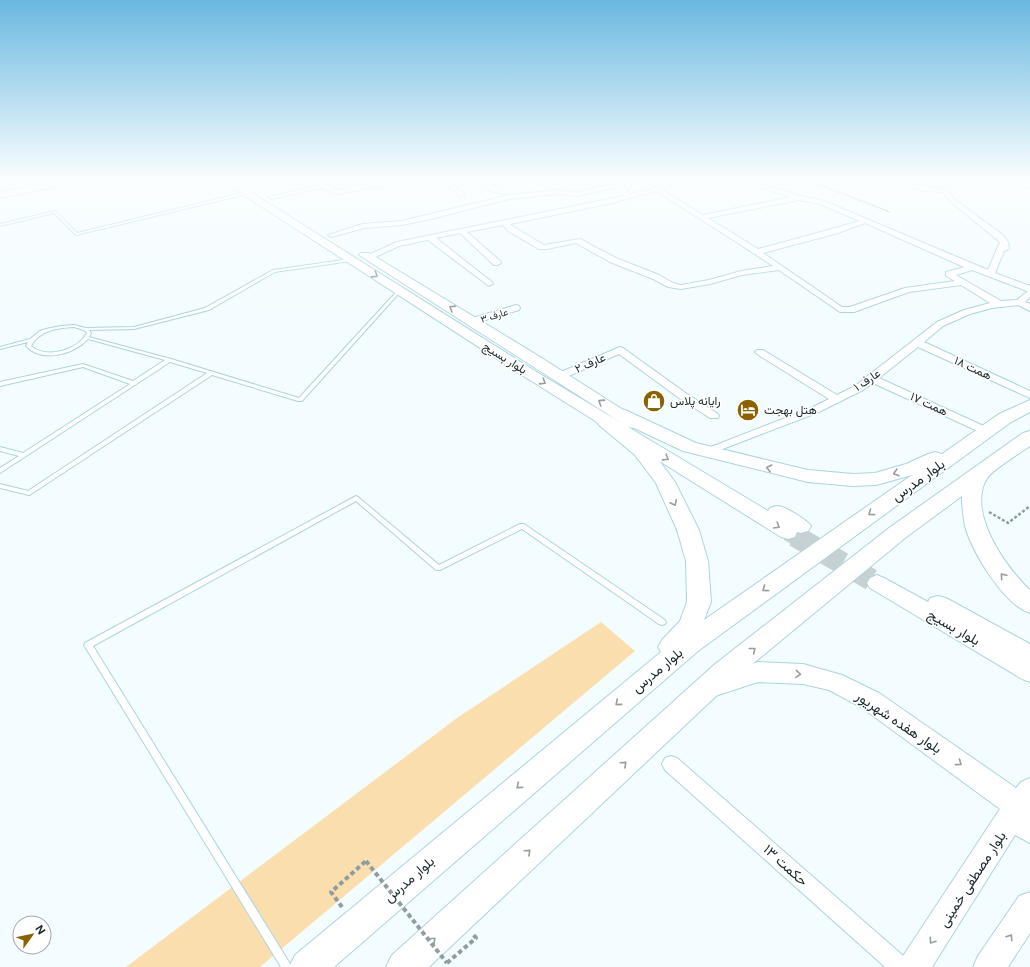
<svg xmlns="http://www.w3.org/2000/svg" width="1030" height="967" viewBox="0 0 1030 967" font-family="'Public Sans',Vazirmatn,sans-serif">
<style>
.green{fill:#fbdeae}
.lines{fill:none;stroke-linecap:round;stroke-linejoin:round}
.secondary-tunnel-far1{stroke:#c7d1d4;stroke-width:18;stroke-dasharray:18 8;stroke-linecap:butt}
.secondary-tunnel{stroke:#c7d1d4;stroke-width:22;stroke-dasharray:22 11;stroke-linecap:butt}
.lane-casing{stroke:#aad5df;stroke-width:2}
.street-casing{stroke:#aad5df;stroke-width:2}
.secondary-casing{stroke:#aad5df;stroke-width:2}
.primary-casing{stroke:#aad5df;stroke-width:2}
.path-far2{stroke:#909da0;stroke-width:1.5;stroke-dasharray:2 1;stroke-linecap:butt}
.path-far1{stroke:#909da0;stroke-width:2.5;stroke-dasharray:3 2;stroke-linecap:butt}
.path{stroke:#909da0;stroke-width:4;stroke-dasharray:4.5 3;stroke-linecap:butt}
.lane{fill:#fff;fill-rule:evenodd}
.street{fill:#fff;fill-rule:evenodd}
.secondary{fill:#fff;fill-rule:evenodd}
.primary{fill:#fff;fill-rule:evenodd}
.path-bridge{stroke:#909da0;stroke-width:4;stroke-dasharray:4.5 3;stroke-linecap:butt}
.oneway{stroke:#969ea0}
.labels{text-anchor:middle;stroke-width:3.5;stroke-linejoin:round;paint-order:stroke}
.far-street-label{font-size:10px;fill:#16272b;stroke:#fff}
.street-label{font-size:12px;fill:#16272b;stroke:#fff}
.poi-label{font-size:12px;fill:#16272b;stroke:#fff;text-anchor:start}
.near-street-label{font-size:14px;fill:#16272b;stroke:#fff}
</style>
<rect width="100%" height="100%" fill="#f3fcfe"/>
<path class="green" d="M601,622L635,651L260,967H126L457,718Z"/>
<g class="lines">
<path class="secondary-tunnel-far1" d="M788,532L797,537"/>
<path class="secondary-tunnel" d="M795,536L877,583"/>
<g class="lane-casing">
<path id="lane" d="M246,192L248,193L247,194L76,235L54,213L0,226V224L55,211L77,233Z
M350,259H351V261L275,272L209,310L134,329L89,330L91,333L89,337L171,359L299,398L398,290H400V292L302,401H298L212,375L31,494L29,495L0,488V484L28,491L207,373L170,362L0,473V468L19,456L0,451V447L23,453L130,384L83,367L0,386V382L83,364L133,381L165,360L88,339C73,355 42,363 26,346L28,342L0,349V347L30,339L40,331L46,329L61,326L74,325L86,328L134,327L205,308L273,270ZM74,327L84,330L87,333C77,351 46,359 31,346C40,330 57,328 74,327Z
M356,496L358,497L439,565L520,524H524L665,620L666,622L665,624L662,625L659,624L522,529L440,570H436L356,501L93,646L292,967H281L84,645L85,643Z"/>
</g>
<g class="street-casing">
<path id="street" d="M246,179H260L257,181L243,182V180Z
M317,179H323L326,185L337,190L402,179H415L412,181L336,194L322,188L271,199L268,197L319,185Z
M439,179H446L465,195L460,196Z
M474,179H481L506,193C500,197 479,185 474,179Z
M678,179H686L662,190L703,215L791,197L735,179H744L804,197L824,201L988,270L1000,242L951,202L943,192L926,191L879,179H890L926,187L947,189L955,200L1003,235L1008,242L1009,249L1004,251L995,273L1030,286V297L1025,302L1030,304V311L1018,305L992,308L970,314L943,326L924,342L1030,391V398L918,347L879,378L990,429L992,431L990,433H982L873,383L863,390L819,412L707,455L703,454L701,452L703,450L811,408L829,399L757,354L755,352L757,350H763L837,395L855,386L937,322L964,310L990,303L961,285L909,292L854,312H840L779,270L742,275L710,284L681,289L668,287L653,279L610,262L576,243L547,249H539L508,231L503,225L467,232L500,261L501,263L497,265H494L460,233L436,238L492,282L493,284L489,286L428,240L399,246L371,259H368L364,257L397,242L624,196L617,187L578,196L557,194L509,199L431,219L402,225L364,228L332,237L328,235L363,224L402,221L509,195L557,190L578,192L619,183L621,184L630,194L663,186ZM656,191L738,243L773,266L741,271L709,280L681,285L673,283L659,275L616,258L580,239L544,245L514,227L510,224L612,203ZM799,200L820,204L859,221L832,229L758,249L708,218ZM865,223L964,267H965L946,272V276L955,281L905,288L850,307H842L763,253L838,233ZM972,270L1027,291H1028L1017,300L1001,301L956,275Z
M934,179H985L982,181L953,184Z
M1003,179H1012L1030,184V188Z
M516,305L519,306L520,308L519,310L472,324L468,321L469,319Z
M620,347L623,348L687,394L718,414L719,416L718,418H710L679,398L619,354L564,378L560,379L555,376L556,374Z
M671,756L677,758L908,960L912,967H885L665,770L662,764L665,758Z"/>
</g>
<g class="secondary-casing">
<path id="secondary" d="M68,179H87L82,182L0,198V192Z
M219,179H230L535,371L623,424L359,255L361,253H369L537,355L639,420L641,423L639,426L633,428L628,427L768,511L770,508C773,507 775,506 777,506C785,506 807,520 811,526L808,531L801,533L797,532L795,537L788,539L781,537L525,377Z
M877,575L884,578L928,602L930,598L938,596L946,598L1030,644V682L1022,679L870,588L867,583L870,578Z
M758,662L803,664L842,675L879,693L1016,788L1021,782L1030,778V843L1015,835L932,967H898L903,956L1000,809L861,707L829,690L803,684L758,682L709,698L701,695L697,688L701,681Z
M1030,892V933L1008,967H973L978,956L1019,896Z"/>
</g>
<g class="primary-casing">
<path id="primary" d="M1030,400V412L1011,422L698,651L334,967H289L295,955L661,652L658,647L662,640L680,621L687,602L686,561L677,530L656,483L635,455L599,425L596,421L599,417L605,416L611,417L649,447L675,482L699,530L708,561L711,602L704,620L912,475L876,485L853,486L808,482L683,451L613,418L610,414L613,410L619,409L625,410L696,443L808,470L853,474L875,473L906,464L928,454L935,452L942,454L999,414Z
M1030,431V446C1021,452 993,470 988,477C965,510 1006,568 1030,590V613C1004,605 972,552 965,526C963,516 962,506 962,496L905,538L732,681L429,967H386L392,955L714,665L889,528L1023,433Z"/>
</g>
<path class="path-far2" d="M805,179L890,212
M774,181L786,179"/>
<path class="path-far1" d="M989,512L1008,523L1030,506"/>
<path class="path" d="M342,907L331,892L366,861
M447,963L476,938L473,934"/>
<use href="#lane" class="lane"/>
<use href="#street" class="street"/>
<use href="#secondary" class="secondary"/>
<use href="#primary" class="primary"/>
<path class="path-bridge" d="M366,861L447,963"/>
</g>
<defs><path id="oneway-chevron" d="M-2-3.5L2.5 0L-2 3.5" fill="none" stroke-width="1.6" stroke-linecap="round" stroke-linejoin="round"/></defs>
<g class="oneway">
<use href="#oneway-chevron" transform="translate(375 275) rotate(33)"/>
<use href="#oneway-chevron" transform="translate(452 308) rotate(-148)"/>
<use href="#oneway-chevron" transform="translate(543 382) rotate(32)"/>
<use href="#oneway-chevron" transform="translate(601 402) rotate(-147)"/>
<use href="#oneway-chevron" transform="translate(666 458) rotate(32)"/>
<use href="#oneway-chevron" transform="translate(769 468) rotate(-167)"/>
<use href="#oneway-chevron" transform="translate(896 473) rotate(164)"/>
<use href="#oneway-chevron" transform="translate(674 503) rotate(64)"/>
<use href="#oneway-chevron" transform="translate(871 513) rotate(144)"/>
<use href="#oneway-chevron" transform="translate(777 526) rotate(31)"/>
<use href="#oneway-chevron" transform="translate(1003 576) rotate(-131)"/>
<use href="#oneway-chevron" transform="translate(765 589) rotate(144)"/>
<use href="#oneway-chevron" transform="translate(753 650) rotate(-39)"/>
<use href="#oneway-chevron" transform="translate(798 674) rotate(5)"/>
<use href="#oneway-chevron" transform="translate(618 703) rotate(140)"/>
<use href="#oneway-chevron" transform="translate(959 763) rotate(36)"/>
<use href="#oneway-chevron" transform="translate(624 764) rotate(-42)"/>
<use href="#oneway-chevron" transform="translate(519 786) rotate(140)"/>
<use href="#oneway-chevron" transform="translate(528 852) rotate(-42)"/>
<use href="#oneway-chevron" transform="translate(1010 937) rotate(-56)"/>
<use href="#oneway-chevron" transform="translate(433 940) rotate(-43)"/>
<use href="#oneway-chevron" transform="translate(932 941) rotate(124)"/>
</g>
<linearGradient id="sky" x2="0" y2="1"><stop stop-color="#6ab8e0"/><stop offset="0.57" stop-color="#fafeff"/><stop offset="1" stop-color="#fafeff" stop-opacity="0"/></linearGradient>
<rect width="1030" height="314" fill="url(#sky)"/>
<defs>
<g id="shop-disc" transform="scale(1.15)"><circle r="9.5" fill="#8a6202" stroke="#fff"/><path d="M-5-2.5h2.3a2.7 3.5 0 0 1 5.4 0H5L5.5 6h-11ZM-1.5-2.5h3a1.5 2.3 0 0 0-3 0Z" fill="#fff"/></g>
<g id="hotel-disc" transform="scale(1.15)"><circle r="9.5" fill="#8a6202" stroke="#fff"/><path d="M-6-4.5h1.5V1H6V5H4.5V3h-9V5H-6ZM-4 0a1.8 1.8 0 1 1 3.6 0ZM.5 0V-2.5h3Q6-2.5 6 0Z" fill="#fff"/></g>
</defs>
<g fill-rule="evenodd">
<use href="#shop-disc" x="654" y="401"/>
<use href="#hotel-disc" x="748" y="410"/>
</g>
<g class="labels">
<g class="far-street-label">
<text transform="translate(494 315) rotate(-17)" y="4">عارف ۳</text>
</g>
<g class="street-label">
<text transform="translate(505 358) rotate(32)" y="4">بلوار بسیج</text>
<text transform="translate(590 363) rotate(-24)" y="4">عارف ۲</text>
<text transform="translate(973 368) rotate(25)" y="4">همت ۱۸</text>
<text transform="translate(867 380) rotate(-34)" y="4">عارف ۱</text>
<text transform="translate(929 404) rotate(25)" y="4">همت ۱۷</text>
</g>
<g class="poi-label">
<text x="670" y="405">رایانه پلاس</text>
<text x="764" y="414">هتل بهجت</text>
</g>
<g class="near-street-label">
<text transform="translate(918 480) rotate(-36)" y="5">بلوار مدرس</text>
<text transform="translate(954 627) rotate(30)" y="5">بلوار بسیج</text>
<text transform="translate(657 670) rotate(-40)" y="5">بلوار مدرس</text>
<text transform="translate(899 722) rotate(34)" y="5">بلوار هفده شهریور</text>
<text transform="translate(786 865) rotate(42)" y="5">حکمت ۱۳</text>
<text transform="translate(409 879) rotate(-41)" y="5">بلوار مدرس</text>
<text transform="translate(972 879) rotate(-57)" y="5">بلوار مصطفی خمینی</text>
</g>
</g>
<g transform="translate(32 935) rotate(57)"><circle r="19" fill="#ffffff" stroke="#a2a9aa"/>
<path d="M0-3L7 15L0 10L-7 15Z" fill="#8a6202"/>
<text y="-6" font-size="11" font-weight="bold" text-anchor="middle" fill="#16272b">N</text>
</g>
</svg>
